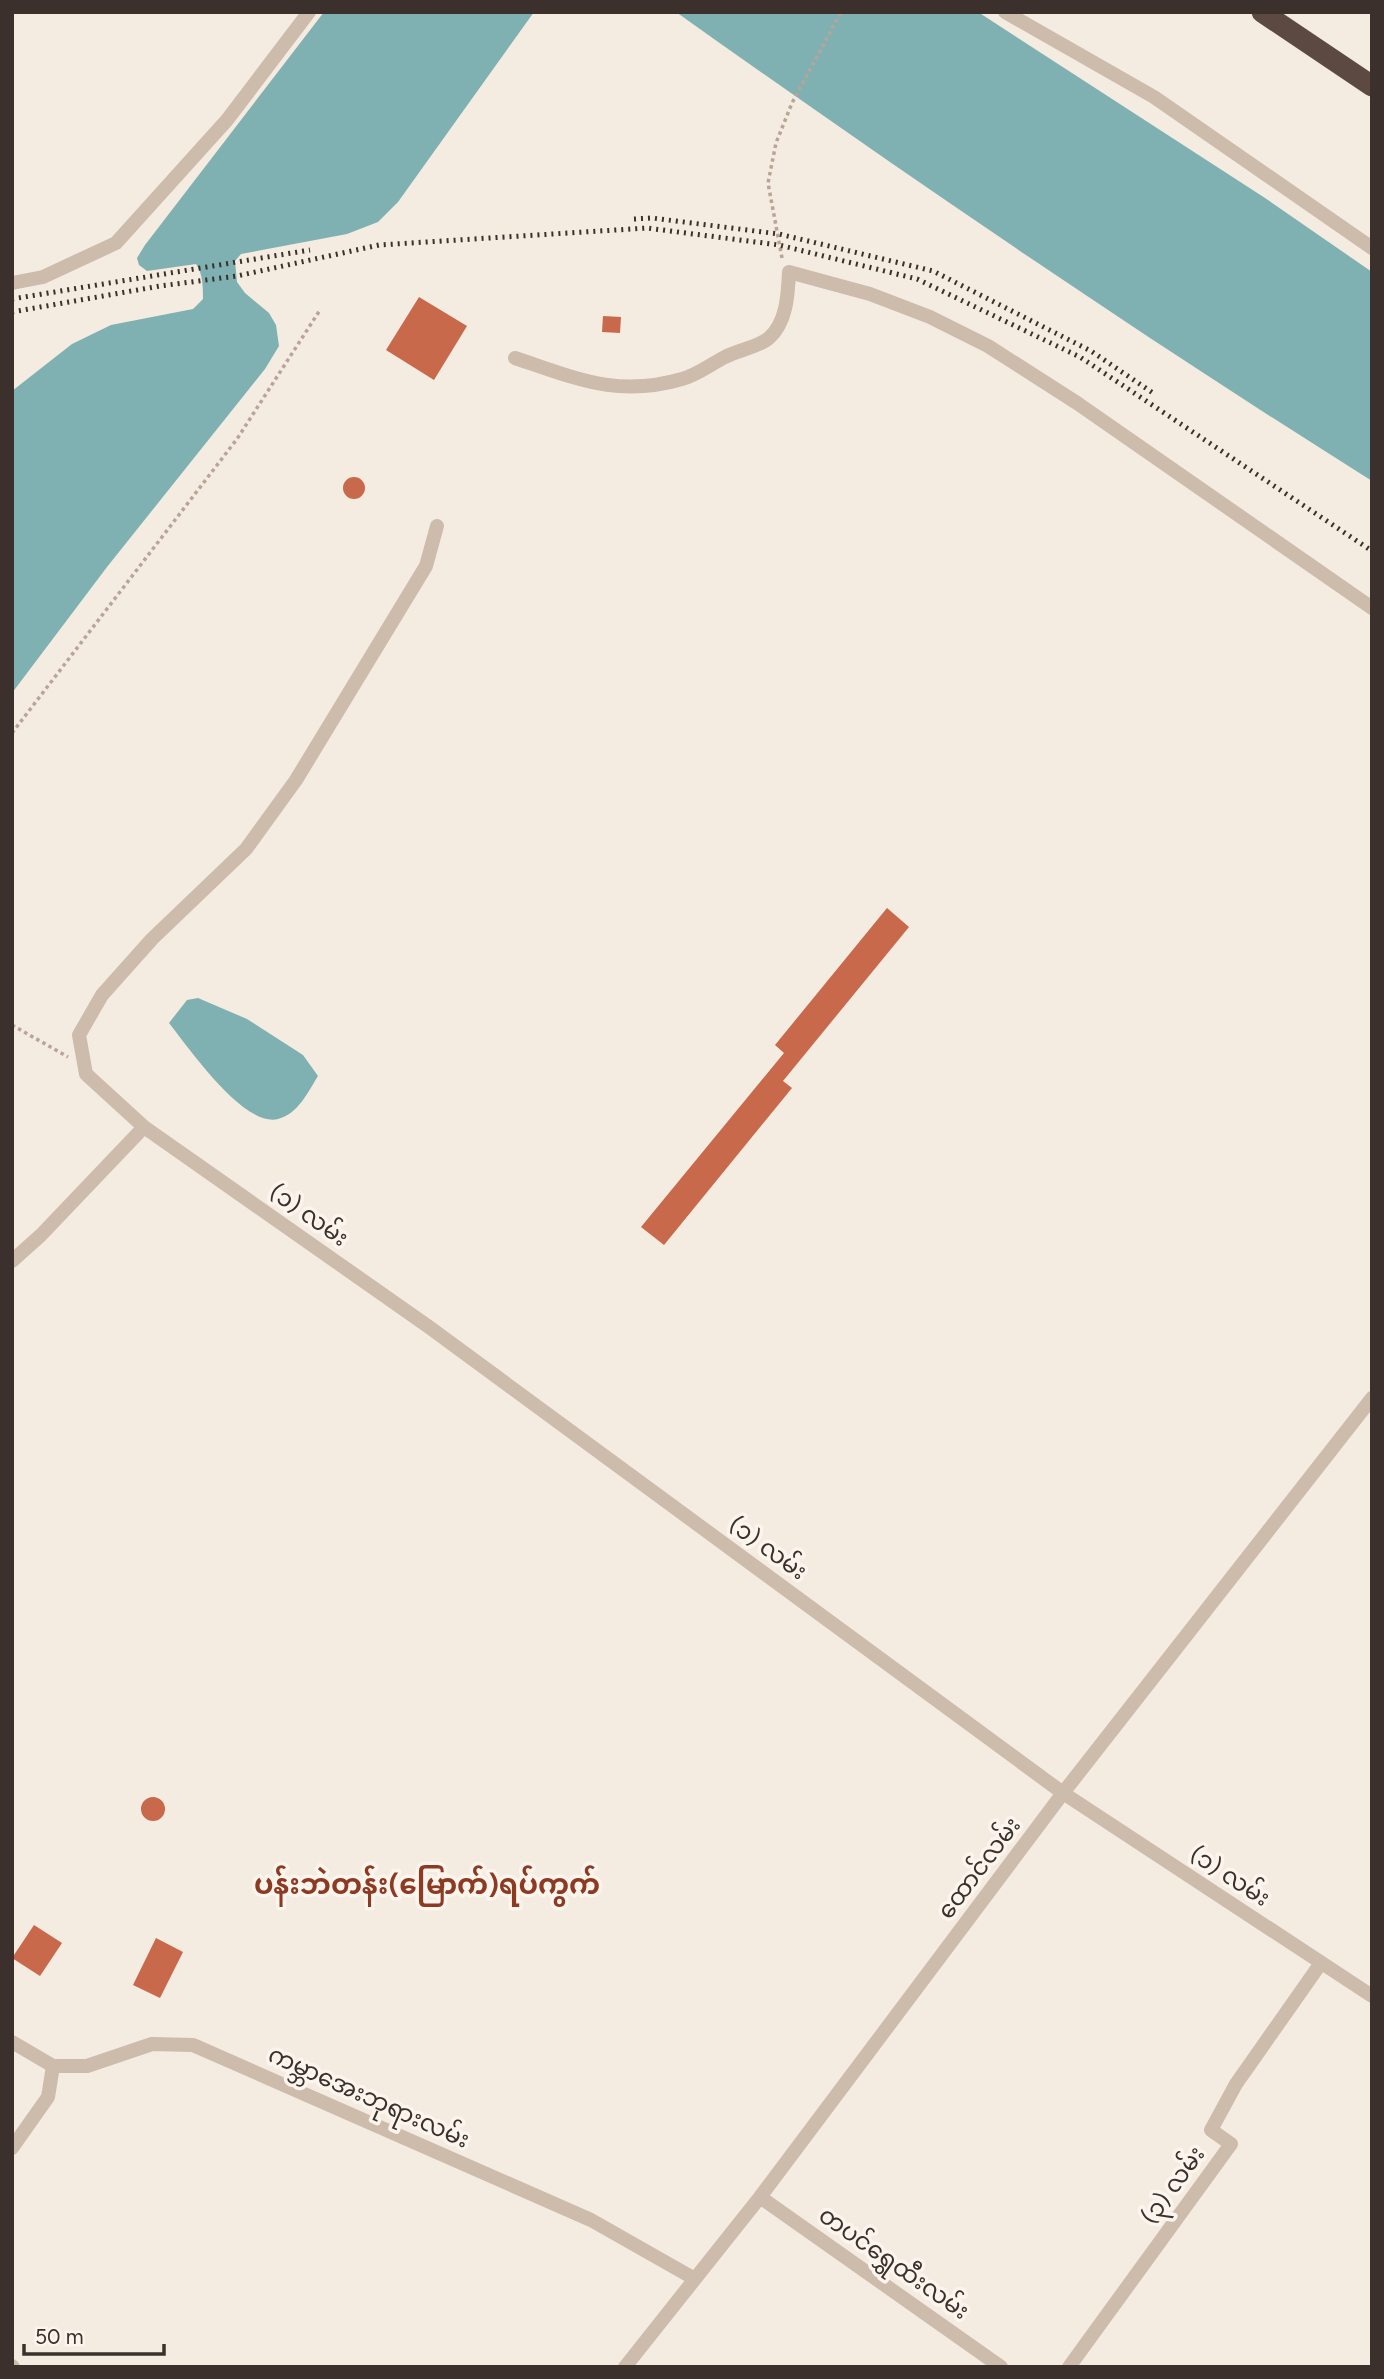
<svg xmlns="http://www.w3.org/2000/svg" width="1384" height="2379" viewBox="0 0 1384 2379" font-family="Figtree,'Noto Sans Myanmar',sans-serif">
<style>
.water{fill:#7fb0b2}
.building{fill:#c8694b}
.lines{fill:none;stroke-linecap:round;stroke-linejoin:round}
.path{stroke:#b9a596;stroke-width:3.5;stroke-dasharray:3.5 3.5;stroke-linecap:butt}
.street{stroke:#cdbbac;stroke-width:14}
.highway{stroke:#5c4a42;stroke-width:21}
.rail{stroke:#3b302b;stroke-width:5;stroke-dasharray:2 5;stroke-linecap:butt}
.labels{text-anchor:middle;stroke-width:7;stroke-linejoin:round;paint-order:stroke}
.street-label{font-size:24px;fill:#3b302b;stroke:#fbf5ee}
.quarter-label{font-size:28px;font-weight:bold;fill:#8c3b22;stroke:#fbf5ee}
</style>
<rect width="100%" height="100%" fill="#f4ebe1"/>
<path class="water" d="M324,12H534L398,202L378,222L347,234L241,254L235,261L237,282L245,293L269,313L276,325L279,346L265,369L107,567L12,693V391L72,344L111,325L193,309L203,299C203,288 203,273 196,264L147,271L139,265L137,258L145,245Z
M676,12H978L1265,198L1372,272V481C1135,332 904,174 676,12Z
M198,998L247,1019L303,1055L318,1076C308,1092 298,1114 278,1119C244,1128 188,1047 169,1023L187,1000Z"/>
<path class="building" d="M419,297L467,326L434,380L386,350Z
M603,316L621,317L620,333L602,332Z
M343 488a11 11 0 1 1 22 0a11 11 0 1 1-22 0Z
M887,908L909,927L783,1081L792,1088L664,1245L641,1227L784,1053L775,1045Z
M141 1809a12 12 0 1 1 24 0a12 12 0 1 1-24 0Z
M34,1925L62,1943L40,1976L12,1958Z
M156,1938L183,1952L160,1998L133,1985Z"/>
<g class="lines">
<path class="path" d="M782,258L768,183L776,143L792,103L841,12
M12,733L237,439L320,310
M12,1025L68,1057"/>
<path class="street" d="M1005,12L1154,97L1372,248
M12,283L43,277L116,243L227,120L309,12
M515,358C576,378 617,398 682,379C697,375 711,364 725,357C738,350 759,347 769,338C787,322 788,294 789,272L870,294L930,317L988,346L1077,403L1372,608
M437,526L426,566L296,780L246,849L152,939L102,995L79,1035L86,1074L144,1127L429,1327L1063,1793L1372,1996
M12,1261L41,1235L144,1127
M12,2042L53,2066H87L152,2044L193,2045L591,2220L695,2279
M12,2148L48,2097L53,2066
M760,2197L1001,2367
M12,2366L13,2367
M625,2367L760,2197L1063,1793L1372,1398
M1069,2367L1231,2144L1211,2130L1236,2084L1321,1963"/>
<path class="highway" d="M1262,12L1372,86"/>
<path class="rail" d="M634,219L652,218L779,234L933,271L1091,351L1153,393
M12,299L310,250
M12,312L160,286L237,276L379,245L647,228L779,245L917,279L1080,357L1372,551"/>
</g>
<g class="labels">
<g class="street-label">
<text transform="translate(309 1215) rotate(35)" y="8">(၁) လမ်း</text>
<text transform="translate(768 1548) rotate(36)" y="8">(၁) လမ်း</text>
<text transform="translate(979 1868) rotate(-53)" y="8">ထောင်လမ်း</text>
<text transform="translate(1230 1876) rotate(33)" y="8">(၁) လမ်း</text>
<text transform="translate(369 2097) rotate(24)" y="8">ကမ္ဘာအေးဘုရားလမ်း</text>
<text transform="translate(1173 2185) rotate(-54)" y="8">(၃) လမ်း</text>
<text transform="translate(894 2263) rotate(35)" y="8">တပင်ရွှေထီးလမ်း</text>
</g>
<g class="quarter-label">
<text x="427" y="1894">ပန်းဘဲတန်း(မြောက်)ရပ်ကွက်</text>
</g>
</g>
<rect width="1384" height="2379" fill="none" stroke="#3b302b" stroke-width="28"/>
<path d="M24 2344v10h140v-10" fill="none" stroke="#3b302b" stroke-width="3.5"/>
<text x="35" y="2344" font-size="21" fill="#3b302b" stroke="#fbf5ee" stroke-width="5" paint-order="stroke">50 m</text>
</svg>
